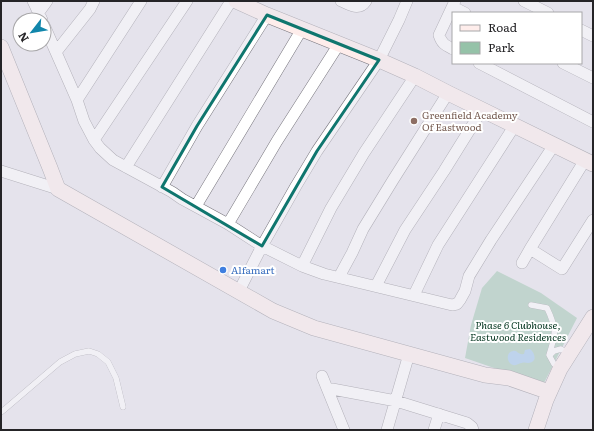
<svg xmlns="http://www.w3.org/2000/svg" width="594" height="431" viewBox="0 0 594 431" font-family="Literata,serif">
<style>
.green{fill:#95c2a8}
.water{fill:#8fbeea}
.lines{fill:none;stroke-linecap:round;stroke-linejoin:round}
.lane-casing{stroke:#77757d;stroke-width:6}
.street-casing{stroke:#77757d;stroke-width:12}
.secondary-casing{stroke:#77757d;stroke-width:16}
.lane{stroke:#fff;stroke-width:5.5}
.street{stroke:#fff;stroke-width:11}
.secondary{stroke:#feedeb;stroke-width:15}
.marked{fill:none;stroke:#0f766e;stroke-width:3;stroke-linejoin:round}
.education-dot{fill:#8d6e63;stroke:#fff;stroke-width:1.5}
.shop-dot{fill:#3f7fe0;stroke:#fff;stroke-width:1.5}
.labels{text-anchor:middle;stroke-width:4;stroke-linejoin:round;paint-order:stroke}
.education-label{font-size:10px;fill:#785e54;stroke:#fff;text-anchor:start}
.shop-label{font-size:10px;fill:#366cbe;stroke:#fff;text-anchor:start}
.park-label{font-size:10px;font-style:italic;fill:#00331d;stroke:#fff}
</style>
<rect width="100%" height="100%" fill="#e5e3ec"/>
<path class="green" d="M497,271L541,293L577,318L543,385L465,358L471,325L482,288Z"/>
<path class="water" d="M530,349C535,353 538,362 528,363C526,363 524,362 522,363C519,363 517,366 513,365C507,364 505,352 513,351C518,350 517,355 524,354L525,350Z"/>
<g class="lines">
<g class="lane-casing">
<path id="lane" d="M531,305L547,308C557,329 556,334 549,355L554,364L560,369
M550,355L554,351L561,349L566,352V350
M1,412L5,409L60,362L75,354L89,351L98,354L108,362L116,378L123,407"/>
</g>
<g class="street-casing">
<path id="street" d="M33,1L42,20
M341,1C351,5 359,11 366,1
M524,1L548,13
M453,7L465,13
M39,12L47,1
M44,25L77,100L84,121L94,140L100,148L113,160L172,192L182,199L228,224L262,246L302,266L324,274L452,305L457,304L460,300L465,291L469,276L491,240L554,145
M581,30L593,36
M453,49C445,45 442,44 439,35L455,1
M56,52L90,9L94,1
M479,63L593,122
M563,63L593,78
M77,100L141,1
M94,140L187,1
M126,167L231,1
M1,171L58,189
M162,187L197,126L267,15
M196,206L302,29
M228,224L277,141L339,44
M530,249L562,269L593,220
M522,263L530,249L585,160
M302,266L331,208L364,153L415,76
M339,277L352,253L363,229L393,180L448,93
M376,286L405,230L444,171L482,110
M239,291L262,246L296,186L317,151L379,60L399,20L407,1
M414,295L438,245L515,125
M322,376L344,430
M327,388L396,401L467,423L472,427L473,430
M387,430L409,354
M434,430L439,414"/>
</g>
<g class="secondary-casing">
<path id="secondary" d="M236,1L267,15L379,60L415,76L448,93L593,164
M1,47L50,168L58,189L273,311L314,328L485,375L509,378L549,392
M536,430L546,400L560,369L593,317"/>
</g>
<use href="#lane" class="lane"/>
<use href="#street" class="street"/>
<use href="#secondary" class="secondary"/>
</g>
<path d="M0 0H594V431H0ZM267,15L379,60L317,151L262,246L162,187L197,126Z" fill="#e5e3ec" fill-opacity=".55" fill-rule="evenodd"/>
<path class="marked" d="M267,15L379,60L317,151L262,246L162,187L197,126Z"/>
<circle class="education-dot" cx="414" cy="121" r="4"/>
<circle class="shop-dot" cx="223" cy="270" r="4"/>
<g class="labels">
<g class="education-label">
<text x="422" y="119">Greenfield Academy<tspan x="422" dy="12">Of Eastwood</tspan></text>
</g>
<g class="shop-label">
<text x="231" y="274">Alfamart</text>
</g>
<g class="park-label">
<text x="518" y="329">Phase 6 Clubhouse,<tspan x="518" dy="12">Eastwood Residences</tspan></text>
</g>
</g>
<rect width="594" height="431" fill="none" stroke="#252427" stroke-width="4"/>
<rect x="452" y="12" width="130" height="52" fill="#ffffff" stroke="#a8a7a9"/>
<rect x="460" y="25" width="20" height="6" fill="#feedeb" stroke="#a8a7a9"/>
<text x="488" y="32" font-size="12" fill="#252427">Road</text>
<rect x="460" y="42" width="20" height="12" fill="#95c2a8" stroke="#a8a7a9"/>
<text x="488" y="52" font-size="12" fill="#252427">Park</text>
<g transform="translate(32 32) rotate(239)"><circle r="19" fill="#ffffff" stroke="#a8a7a9"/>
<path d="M0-3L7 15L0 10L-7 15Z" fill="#1186ab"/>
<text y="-6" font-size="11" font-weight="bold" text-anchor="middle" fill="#252427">N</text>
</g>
</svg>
